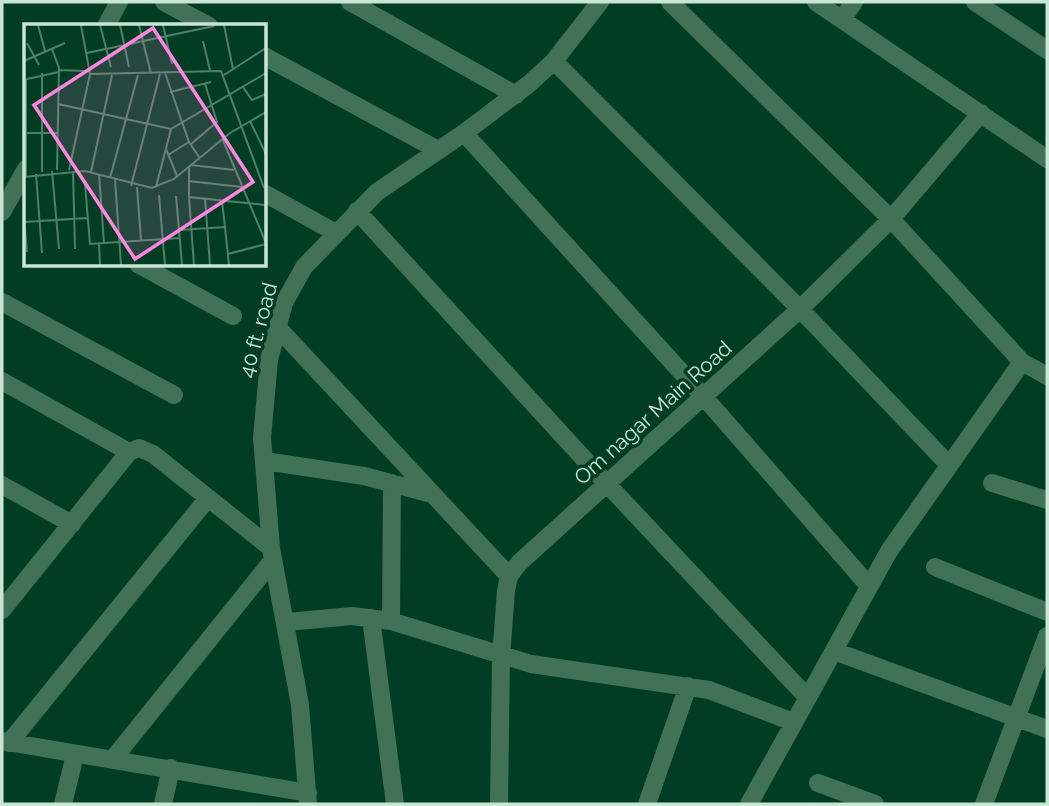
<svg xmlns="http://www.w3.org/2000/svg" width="1049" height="806" viewBox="0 0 1049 806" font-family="Raleway,sans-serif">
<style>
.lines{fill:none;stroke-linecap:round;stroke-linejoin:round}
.minor{stroke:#417156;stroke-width:18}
.labels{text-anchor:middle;stroke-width:7;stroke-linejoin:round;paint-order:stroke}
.street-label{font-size:21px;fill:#c9e5d3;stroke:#003d23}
.inset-road{fill:none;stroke:#508069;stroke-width:2}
.view{fill:#ff85df;fill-opacity:0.15;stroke:#ff85df;stroke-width:3.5}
.inset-edge{fill:none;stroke:#c9e5d3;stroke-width:3.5}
</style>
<rect width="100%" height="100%" fill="#003d23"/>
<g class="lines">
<path class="minor" d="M164,2L209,26
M350,2L516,95
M670,2L891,219L1022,362L1047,376
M816,2L1047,159
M975,2L1047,50
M842,19L854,2
M106,26L119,2
M264,56L438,150
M554,61L800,309L949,465
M464,133L704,397L869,586
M264,193L336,233
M357,211L608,485L807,697
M2,212L26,169
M138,264L233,316
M2,302L174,395
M278,328L509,576
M2,381L129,452
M265,461L364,476L432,494
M992,483L1047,500
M2,485L72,524
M935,567L1047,612
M2,610L129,452L139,448L153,454L271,548
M371,618L395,804
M391,621L392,483
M287,622L352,616L391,621L531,664L709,690L793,722
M834,651L1047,729
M2,741L308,793
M9,743L208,498
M113,759L273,560
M818,783L875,804
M63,804L75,755
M163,804L171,768
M308,804L300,705L271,548L262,438L269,360L284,303L304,267L377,192L464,133L529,84L554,61L600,2
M499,804L501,657L506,591L509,576L519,563L800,309L891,219L981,113
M647,804L688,686
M749,804L889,551L1022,362
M984,804L1047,636"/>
</g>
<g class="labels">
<g class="street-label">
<text transform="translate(258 330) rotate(-75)" y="7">40 ft. road</text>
<text transform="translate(653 413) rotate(-42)" y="7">Om nagar Main Road</text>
</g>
</g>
<g transform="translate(24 24)">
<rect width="242" height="242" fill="#003d23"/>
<path class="inset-road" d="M14,1L21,27M76,1L87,43M96,1L105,43M115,1L127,50M139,1L148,40M200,1L209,45M179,17L186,46M3,19L15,41M28,25L35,44L33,146M63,29L190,2M0,37L41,19M35,46L61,47M141,49L165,118L175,133M66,50L197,47L240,164M200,51L242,24M3,55L35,48M219,63L228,76L242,70M146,68L187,58M34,80L147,105L242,49M226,97L242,130M2,109H33M198,114L242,219M166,121L193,98L181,60M142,125L153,152M144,131L165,118M167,141L210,146M165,143V173L241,181M45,146L66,50L57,1M28,147L35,225M49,147L51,225M18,148V49M67,148L88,51M12,150L18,229M75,150L80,219M2,152V55M0,153L61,147L128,164L150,155L206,109L242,88M86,154L114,51M91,156L97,241M164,157L218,163M61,160L66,220L155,214M107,162L136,50M113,163L117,216M132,163L147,105M135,171L141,241M152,172L158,241M165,173L170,241M181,174L186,241M198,177L201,203M0,193L3,228M0,198L63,194M155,206L201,203L205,241M75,220L76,241M204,230L242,220"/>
<path class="view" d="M129,4L229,158L111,235L10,81Z"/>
<rect width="242" height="242" class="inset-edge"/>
</g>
<rect width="1049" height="806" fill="none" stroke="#c9e5d3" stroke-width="7"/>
</svg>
